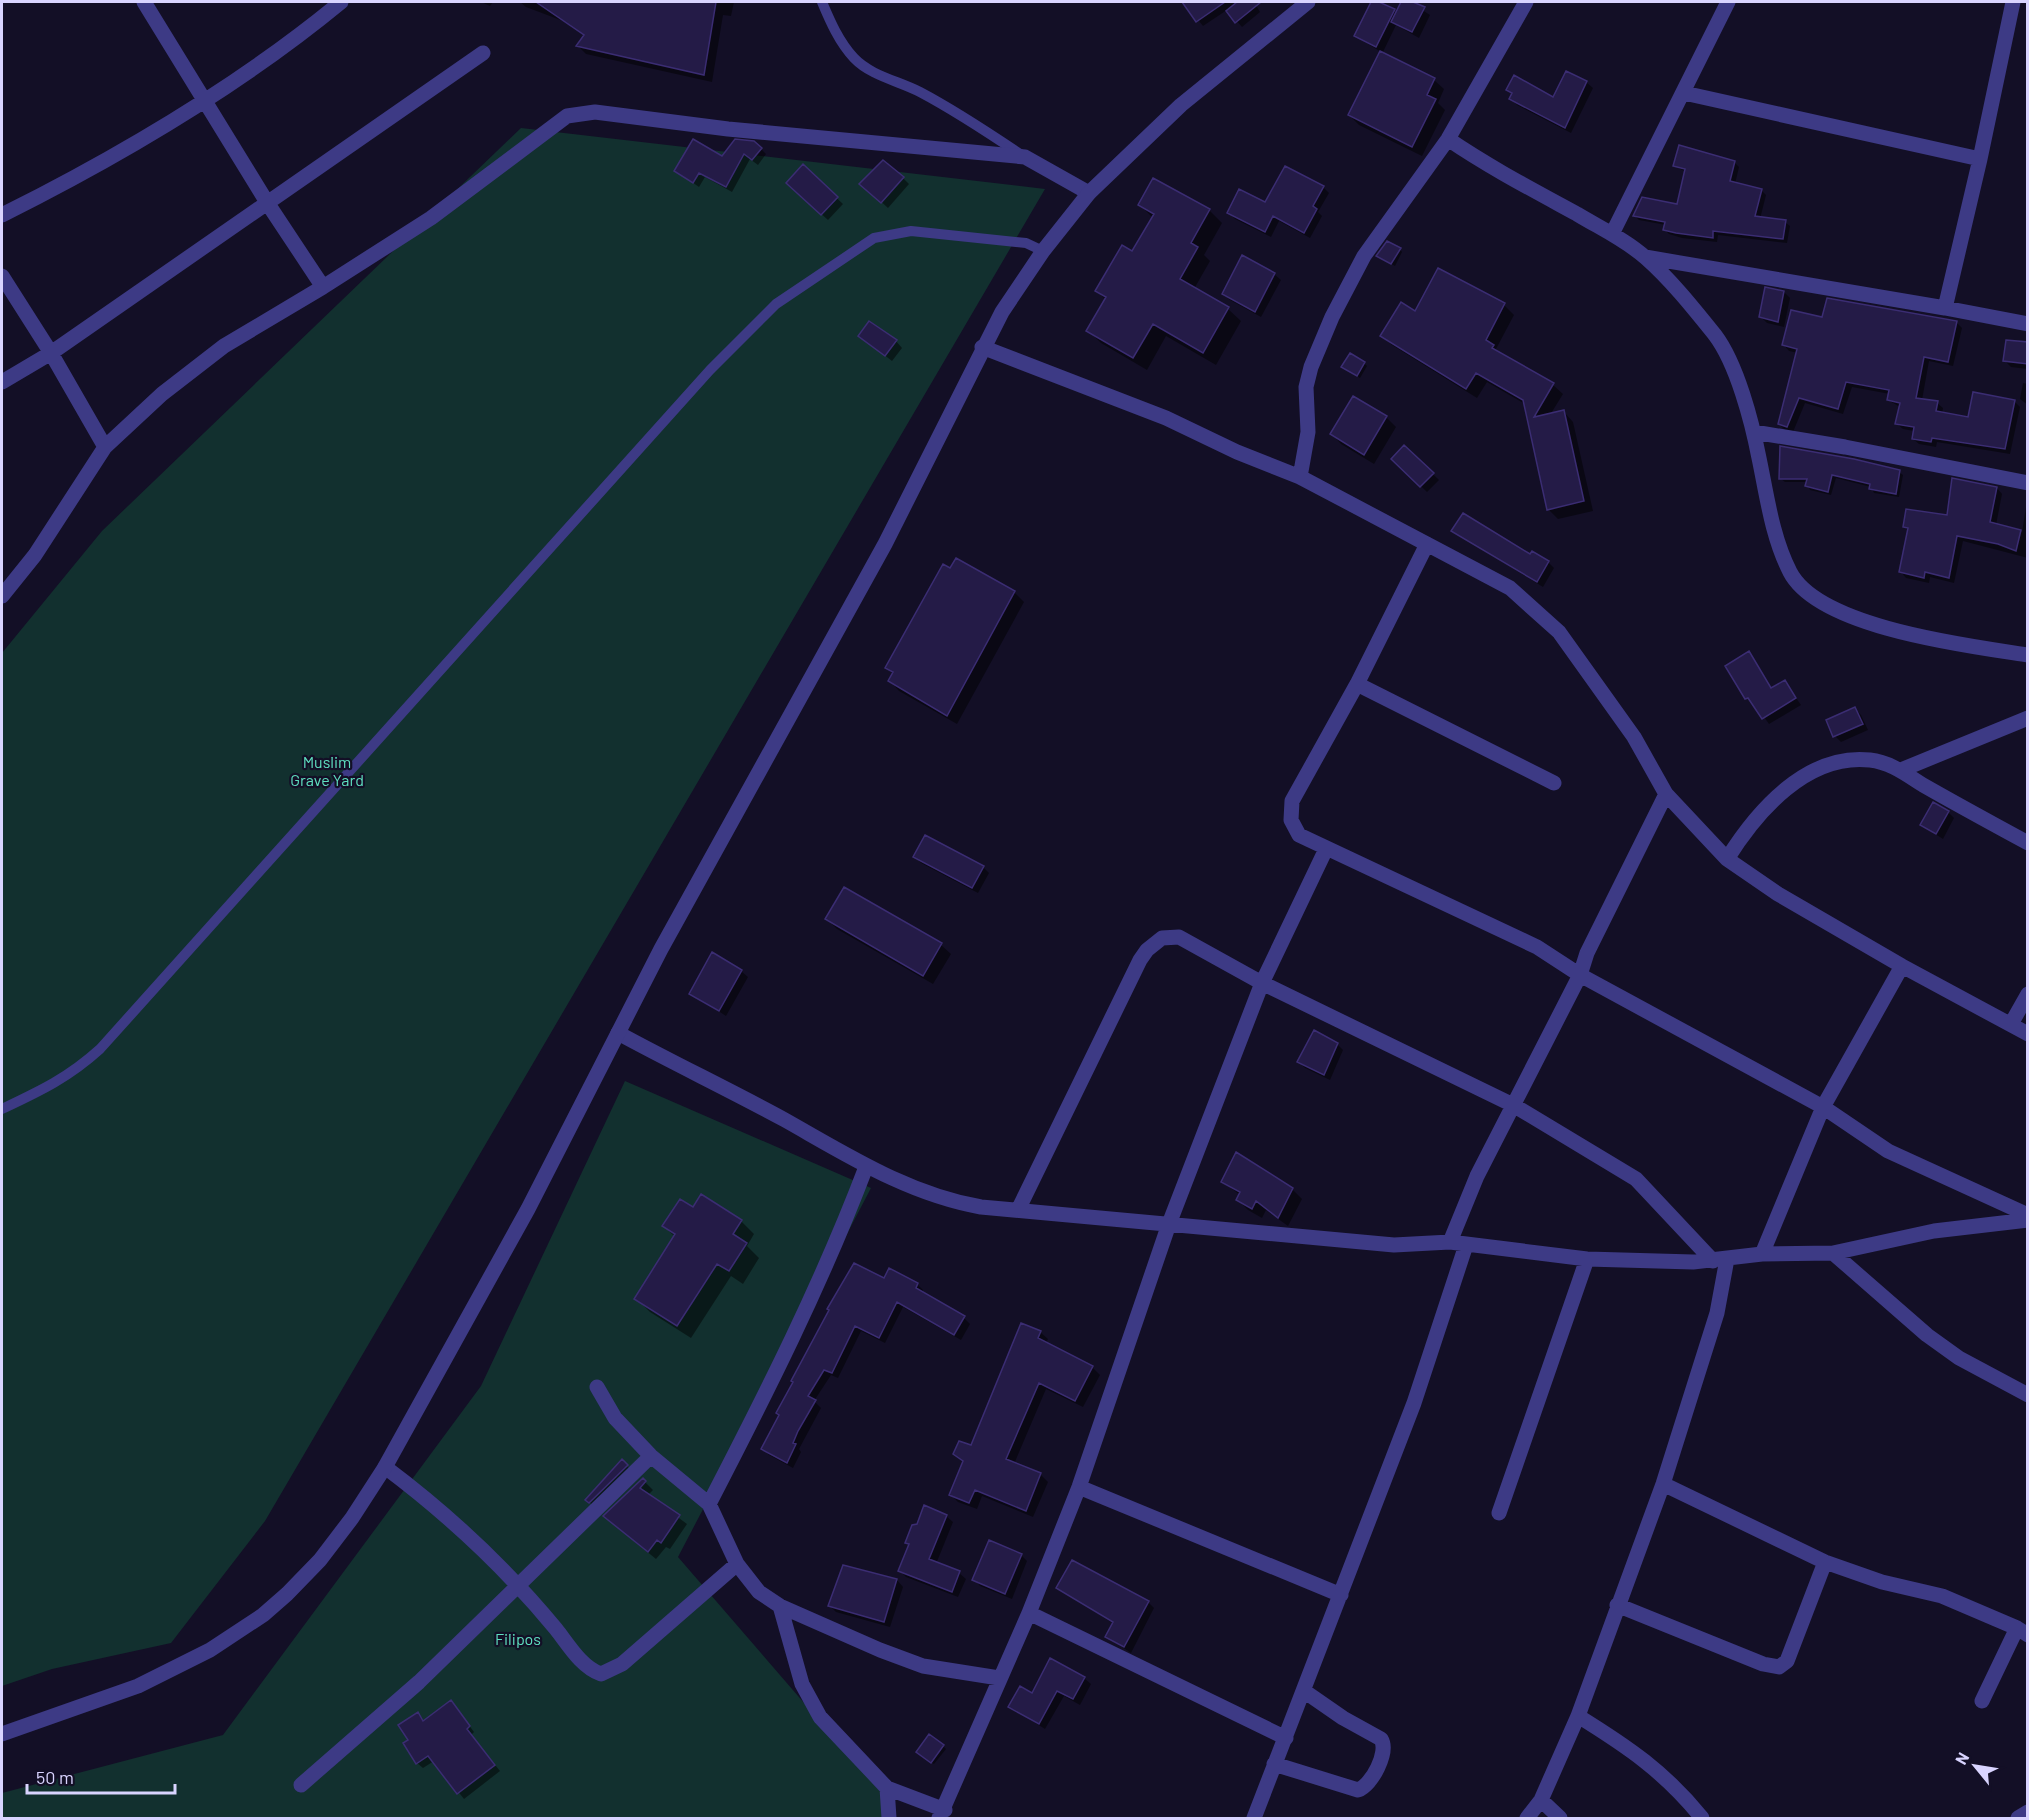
<svg xmlns="http://www.w3.org/2000/svg" width="2029" height="1820" viewBox="0 0 2029 1820" font-family="Barlow,sans-serif">
<style>
.green{fill:#12302f}
.shadow{fill:#0007}
.building{fill:#241b47;stroke:#3b2d73;stroke-width:1.5}
.lines{fill:none;stroke-linecap:round;stroke-linejoin:round}
.service{stroke:#3d3a85;stroke-width:10}
.minor{stroke:#3d3a85;stroke-width:15}
.tertiary{stroke:#3d3a85;stroke-width:15}
.labels{text-anchor:middle;stroke-width:4.5;stroke-linejoin:round;paint-order:stroke}
.park-label{font-size:16px;fill:#5fe0c0;stroke:#130f26}
</style>
<rect width="100%" height="100%" fill="#130f26"/>
<path class="green" d="M521,128L1045,189L265,1521L171,1643L52,1669L2,1686V653L102,531Z
M625,1081L871,1188L678,1557L893,1806L881,1818H2V1793L223,1735L481,1386Z"/>
<path class="shadow" d="M481,2H493L490,6Z
M520,2H734L731,16L723,15L712,82L586,54L578,46L585,36L563,21L526,7Z
M1184,2H1254L1260,12L1242,27L1227,10L1203,26Z
M1373,2L1397,13L1403,2H1410L1430,15L1419,38L1396,25L1382,54L1434,80L1444,89L1438,103L1445,110L1422,156L1359,125L1349,115L1381,52L1355,36Z
M1586,82L1593,88L1571,133L1517,105L1511,98L1513,94L1508,89L1554,99Z
M761,149L766,154L758,165L750,159L732,192L705,177L699,187L676,171Z
M1734,162L1739,167L1735,184L1761,190L1766,195L1760,219L1785,222L1790,226L1787,243L1718,235L1717,242L1682,238L1669,234L1664,229L1666,225L1639,220L1634,215L1678,205L1686,172L1675,166Z
M803,166L843,204L828,220L794,189Z
M873,169L903,178L909,184L888,208L861,183Z
M1323,187L1329,193L1318,212L1322,216L1310,238L1279,221L1271,237L1235,219L1229,213Z
M1140,205L1209,210L1222,223L1204,255L1210,261L1194,289L1228,309L1241,321L1216,365L1166,336L1147,370L1101,343L1088,330L1106,300L1097,291L1133,253L1153,218Z
M1400,249L1402,252L1395,266L1381,258Z
M1438,270L1504,305L1514,315L1496,349L1503,356L1553,385L1563,394L1550,415L1564,412L1573,422L1593,511L1558,519L1548,509L1525,404L1487,382L1477,398L1392,345L1382,336L1415,313Z
M1274,274L1281,280L1261,317L1230,300L1224,294Z
M1784,292L1790,298L1784,327L1767,323L1761,317Z
M1824,319L1956,322L1962,328L1953,366L1929,361L1922,400L1937,403L1943,408L1942,414L1969,418L2015,402L2020,407L2010,454L1937,442L1936,447L1919,444L1913,439L1914,431L1903,429L1897,424L1900,407L1888,400L1890,394L1852,387L1843,414L1805,403L1793,432L1785,430L1779,424L1798,353L1789,351L1784,345Z
M860,336L896,341L902,348L892,361Z
M2028,344V369L2011,367L2004,360Z
M1364,363L1367,366L1360,378L1343,367Z
M2023,383L2028,384V405L2020,399Z
M1353,398L1386,417L1396,427L1374,464L1341,444L1332,434Z
M1405,447L1439,480L1427,492L1393,459Z
M1853,460L1899,472L1903,475L1899,497L1874,493L1871,487L1836,478L1831,495L1810,490L1807,482H1785L1781,479Z
M1997,488L2002,494L1996,525L2022,532L2028,495V558L1963,541L1954,583L1930,577L1929,583L1906,578L1901,572L1909,531L1904,527L1949,517Z
M1453,531L1548,562L1554,568L1543,587Z
M1014,592L1024,602L957,724L899,691L890,681L893,674L887,668Z
M1749,653L1772,689L1785,682L1801,705L1769,724L1754,703L1747,698Z
M1855,709L1861,715L1868,730L1841,742L1835,736Z
M1948,812L1954,818L1943,839L1921,825Z
M915,857L983,867L989,873L978,893L921,863Z
M827,919L941,945L951,954L933,984L837,929Z
M741,971L748,977L726,1016L691,993Z
M1337,1044L1343,1050L1330,1080L1305,1068L1299,1062Z
M1223,1182L1292,1189L1302,1199L1288,1226L1266,1210L1262,1218L1248,1210L1238,1200L1240,1195Z
M694,1209L741,1221L754,1234L747,1246L759,1258L743,1284L731,1276L691,1338L650,1312L636,1298L675,1237L664,1226Z
M885,1280L917,1284L923,1290L922,1293L964,1318L970,1324L961,1340L903,1307L885,1343L861,1331L838,1378L831,1375L814,1401L821,1408L799,1449L801,1452L793,1468L769,1455L763,1449Z
M1040,1332L1048,1339L1046,1343L1092,1367L1100,1375L1083,1407L1046,1389L1014,1464L1040,1474L1048,1482L1033,1517L982,1496L977,1509L958,1502L951,1495L964,1462L955,1454L972,1447Z
M622,1461L637,1476L600,1512L587,1500Z
M643,1480L653,1490L648,1495L687,1524L670,1549L666,1547L656,1559L613,1524Z
M946,1516L953,1522L936,1564L959,1573L966,1579L958,1597L906,1577L900,1571L910,1545L907,1542Z
M1021,1555L1027,1561L1012,1599L980,1586L974,1579Z
M844,1566L897,1580L903,1587L890,1627L836,1612L830,1606Z
M1058,1588L1148,1602L1154,1608L1131,1653L1107,1637L1114,1624Z
M1084,1678L1091,1684L1080,1705L1064,1696L1045,1729L1010,1707L1032,1695Z
M456,1708L474,1732L471,1735L500,1771L464,1799L434,1761L423,1768L417,1763L410,1740L418,1714L424,1722Z
M943,1746L946,1749L934,1764L920,1755Z"/>
<path class="building" d="M536,2H716L704,75L576,46L584,35Z
M1182,2H1225L1196,22Z
M1237,2H1261L1235,23L1226,11Z
M1371,2H1379L1395,9L1376,47L1354,36Z
M1401,2H1413L1425,7L1412,32L1391,22Z
M1380,51L1435,78L1427,95L1436,99L1412,147L1348,115Z
M1566,71L1587,81L1565,128L1509,99L1512,93L1506,90L1514,75L1553,97Z
M693,139L722,156L735,139L754,141L762,148L752,160L744,154L726,187L699,173L693,183L674,171Z
M1679,145L1735,161L1730,181L1762,189L1755,216L1786,220L1783,239L1713,231V238L1676,233L1663,230L1665,222L1633,216L1642,197L1677,204L1685,169L1673,166Z
M883,160L904,177L881,203L859,184Z
M803,164L838,197L821,215L786,183Z
M1285,166L1324,186L1313,206L1317,209L1304,233L1273,216L1265,232L1227,213L1239,189L1265,202Z
M1153,178L1210,209L1191,243L1198,247L1180,279L1229,307L1203,353L1153,324L1133,358L1086,331L1106,297L1095,291L1122,245L1132,251L1154,214L1138,205Z
M1387,241L1401,248L1391,264L1376,256Z
M1242,255L1275,273L1255,312L1222,294Z
M1438,268L1505,303L1486,340L1494,345L1492,348L1554,383L1534,417L1564,410L1584,501L1547,510L1523,400L1476,373L1466,389L1380,336L1401,302L1415,311Z
M1765,287L1784,291L1778,322L1759,317Z
M1827,298L1957,321L1948,362L1924,357L1916,398L1938,401L1936,411L1968,417L1973,392L2015,400L2005,449L1932,438L1931,442L1912,439L1914,427L1895,424L1900,403L1887,400L1889,390L1846,382L1838,409L1799,398L1787,427L1778,424L1797,349L1782,345L1791,310L1822,317Z
M869,321L897,340L885,356L858,336Z
M2006,340L2028,342V364L2003,361Z
M1350,353L1365,362L1357,376L1341,367Z
M1353,396L1387,416L1364,455L1330,434Z
M1404,445L1434,473L1420,487L1391,459Z
M1780,446L1854,459L1900,470L1896,494L1869,489L1870,484L1832,475L1828,492L1805,486L1807,479H1779Z
M1952,478L1997,487L1990,522L2021,530L2016,551L1998,544L1957,536L1949,578L1925,572L1924,578L1899,572L1908,528L1903,527L1906,509L1947,515Z
M1463,513L1530,554L1532,551L1549,561L1537,582L1451,531Z
M956,558L1015,591L947,716L888,681L893,672L885,668L943,564L950,568Z
M1749,651L1771,688L1785,680L1796,698L1762,719L1748,698L1745,699L1725,666Z
M1855,707L1863,724L1833,737L1826,720Z
M1933,802L1949,811L1936,834L1920,825Z
M925,835L984,866L972,888L913,857Z
M844,887L942,943L923,976L825,919Z
M712,952L742,970L719,1011L689,994Z
M1314,1030L1338,1043L1324,1075L1297,1062Z
M1236,1152L1293,1188L1278,1218L1256,1201L1252,1209L1236,1200L1240,1192L1221,1182Z
M701,1194L742,1220L733,1234L747,1243L729,1271L717,1264L677,1326L634,1299L675,1234L662,1226L680,1199L693,1207Z
M854,1263L884,1278L889,1268L918,1283L916,1288L965,1316L954,1335L897,1302L879,1338L855,1326L832,1373L824,1370L808,1396L816,1400L798,1431L793,1443L796,1444L787,1463L761,1449L779,1415L776,1413L793,1382L791,1381L829,1310L827,1309Z
M1021,1323L1041,1331L1038,1338L1093,1366L1075,1401L1039,1383L1006,1459L1041,1473L1026,1511L975,1490L969,1503L949,1495L963,1461L953,1454L959,1441L971,1445Z
M622,1459L628,1465L589,1503L585,1500Z
M643,1478L646,1481L640,1488L680,1515L661,1543L657,1540L648,1552L603,1516Z
M924,1505L947,1515L929,1559L960,1571L952,1592L898,1571L909,1544L905,1543L912,1525L917,1524Z
M989,1540L1022,1554L1005,1594L972,1580Z
M1072,1560L1149,1601L1124,1647L1105,1637L1113,1622L1056,1588Z
M843,1565L897,1579L884,1622L828,1606Z
M1050,1658L1085,1677L1073,1699L1057,1691L1039,1724L1008,1707L1020,1686L1032,1693Z
M451,1700L470,1726L467,1729L495,1765L457,1794L428,1756L416,1764L403,1743L408,1740L398,1725L418,1712L423,1721Z
M929,1734L944,1745L931,1763L916,1752Z"/>
<g class="lines">
<path class="service" d="M822,2C830,21 839,42 854,58C871,76 899,81 920,92C956,111 989,133 1023,156
M2,1109C40,1091 68,1078 100,1049L710,370L776,304L874,238L911,231L1026,243L1043,251"/>
<path class="minor" d="M144,2L268,204L323,287
M2013,2L1980,159L1945,308L2028,324
M1684,93L1980,159
M1448,139C1489,167 1533,190 1577,214C1600,228 1626,240 1646,258C1671,280 1694,309 1715,335C1737,364 1752,422 1759,458C1767,496 1772,537 1790,572C1819,628 1969,646 2028,655
M2,215C122,155 238,87 341,2
M1612,234L1728,2
M1645,257L1945,308
M2,276L51,353L105,447
M982,347L1166,418L1237,452L1300,477L1510,588L1559,632L1634,737L1666,794L1727,859L1778,894L1902,966L2028,1034
M2,382L51,353L483,53
M1754,432L1845,447L2028,483
M1300,477L1308,432L1306,387L1311,367L1332,317L1364,256L1448,139L1526,2
M1427,544L1357,684L1292,801L1291,820L1299,835L1537,947L1580,975L1823,1107L1902,966
M2,596L35,555L105,447L162,394L224,346L323,287L431,218L567,116L595,112L728,129L1025,157L1089,193
M1357,684L1554,783
M1901,770L2028,718
M1727,859C1757,811 1807,753 1870,760C1890,762 1907,775 1923,785C1958,805 1993,824 2028,843
M2011,1024L2028,994
M618,1033C673,1063 730,1090 785,1120C849,1156 908,1194 981,1207L1394,1245L1450,1242L1587,1259L1693,1262L1762,1254L1833,1253L1934,1231L2028,1220
M1018,1210L1140,960L1147,950L1162,938L1179,937L1262,983L1513,1105L1636,1179L1713,1261
M1450,1242L1477,1176L1580,975L1587,953L1666,794
M1833,1253L1927,1335L1959,1358L2028,1395
M1762,1254L1823,1107L1888,1151L2028,1215
M597,1387L615,1418L651,1456L709,1504L737,1564L759,1592L780,1606L880,1650L923,1666L999,1678
M385,1467C449,1515 505,1567 556,1629C568,1644 581,1667 601,1674L622,1664L737,1564
M1663,1484L1825,1562L1882,1582L1942,1596L2017,1628L2028,1635
M1079,1487L1341,1595
M709,1504C766,1394 822,1283 866,1167
M1499,1513L1587,1259
M1617,1605L1763,1664L1779,1667L1787,1661L1825,1562
M780,1606L802,1684L820,1717L887,1788L945,1810
M1029,1613L1286,1738
M1982,1701L2017,1628
M1578,1716C1628,1747 1665,1772 1702,1818
M1274,1764L1358,1790C1372,1785 1389,1752 1381,1739L1343,1718L1304,1691
M301,1785L419,1682L651,1456
M887,1788L889,1818
M1541,1800L1560,1818
M939,1818L1029,1613L1079,1487L1169,1224L1262,983L1326,849
M1254,1818L1414,1403L1466,1245
M1527,1818L1541,1800L1578,1716L1663,1484L1717,1313L1727,1259
M2018,1818L2028,1812"/>
<path class="tertiary" d="M2,1734L138,1686L210,1650L263,1615L287,1594L320,1560L352,1518L385,1467L528,1209L661,949L885,544L1002,312L1043,251L1089,193L1181,105L1308,2"/>
</g>
<g class="labels">
<g class="park-label">
<text x="327" y="768">Muslim<tspan x="327" dy="18">Grave Yard</tspan></text>
<text x="518" y="1645">Filipos</text>
</g>
</g>
<rect width="2029" height="1820" fill="none" stroke="#d9d4ff" stroke-width="6"/>
<g transform="translate(1975 1766) rotate(300)" stroke="#130f26" stroke-width="4.5" paint-order="stroke">
<path d="M0-4.5L10 22L0 15L-10 22Z" fill="#d9d4ff"/>
<text y="-9" font-size="16" font-weight="bold" text-anchor="middle" fill="#d9d4ff">N</text>
</g>
<path d="M27 1784v9h148v-9" fill="none" stroke="#d9d4ff" stroke-width="3"/>
<text x="36" y="1784" font-size="18" fill="#d9d4ff" stroke="#130f26" stroke-width="4.5" paint-order="stroke">50 m</text>
</svg>
